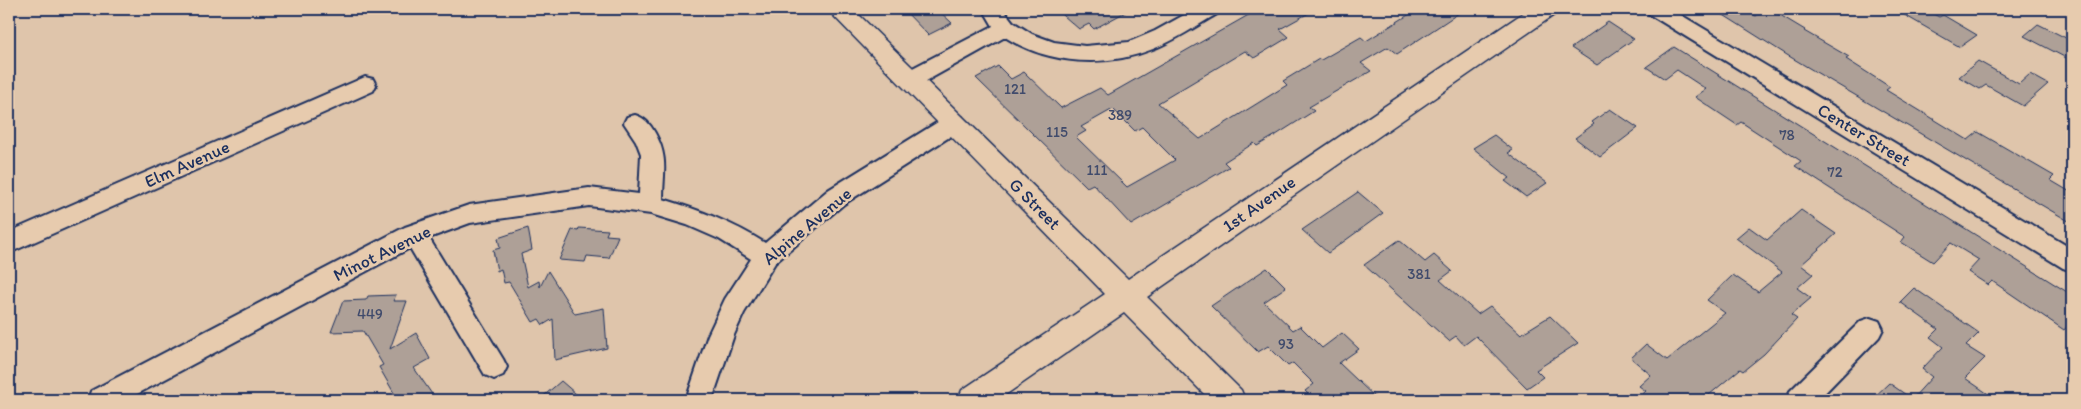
<svg xmlns="http://www.w3.org/2000/svg" width="2081" height="409" viewBox="0 0 2081 409" font-family="Itim,sans-serif">
<style>
.building{fill:#aea097;stroke:#1b2f5e;fill-rule:evenodd}
.lines{fill:none;stroke-linecap:round;stroke-linejoin:round}
.street-casing{stroke:#1b2f5e;stroke-width:4}
.secondary-casing{stroke:#1b2f5e;stroke-width:3}
.street{fill:#e7cbae;fill-rule:evenodd}
.secondary{fill:#e7cbae;fill-rule:evenodd}
.labels{text-anchor:middle;stroke-width:5;stroke-linejoin:round;paint-order:stroke}
.number-label{font-size:15px;fill:#404b6c}
.street-label{font-size:18px;fill:#1b2f5e;stroke:#e7cbae}
</style>
<rect width="100%" height="100%" fill="#dfc5ab"/>
<filter id="ink" filterUnits="userSpaceOnUse"><feTurbulence type="fractalNoise" baseFrequency=".02" numOctaves="2"/><feDisplacementMap in="SourceGraphic" scale="10" xChannelSelector="R" yChannelSelector="G"/><feConvolveMatrix kernelMatrix="1 2 1 2 8 2 1 2 1" color-interpolation-filters="sRGB"/></filter>
<g filter="url(#ink)">
<path class="building" d="M903,9H937L952,23L928,35Z
M1056,9H1131L1094,29L1089,24L1079,29Z
M1259,9H1316L1280,29L1289,37L1254,58L1245,51L1158,103L1200,139L1287,85L1283,81L1319,59L1321,60L1361,37L1366,41L1418,9H1465L1397,54L1388,47L1361,63L1371,71L1309,107L1314,111L1276,135L1257,146L1254,143L1224,162L1229,167L1131,225L1093,184L1087,187L976,78L998,66L1011,79L1024,72L1061,108L1100,88L1108,95ZM1113,109L1135,131L1142,127L1175,160L1127,187L1076,137L1086,131L1081,127Z
M1714,9H1744L1756,16L1766,9H1770L1805,30L1804,31L1849,57L1846,59L1890,87L1886,90L1968,140L1978,132L2054,176L2050,180L2072,193V223L1787,55Z
M1894,9H1924L1939,17L1943,15L1977,35L1960,47Z
M1608,22L1634,39L1597,65L1571,48Z
M2038,24L2072,41V61L2024,36Z
M1674,47L2072,295V321L2064,330L1992,281L1988,285L1968,272L1979,260L1951,243L1933,262L1901,242L1905,237L1795,166L1801,161L1741,122L1737,125L1695,97L1706,89L1677,70L1665,79L1646,67Z
M1978,61L2019,84L2030,74L2048,84L2023,106L1986,85L1980,89L1959,77Z
M1610,109L1638,128L1600,157L1575,138L1594,124L1592,122Z
M1494,135L1513,150L1508,153L1547,183L1526,197L1505,181L1510,178L1473,148Z
M1358,192L1383,213L1328,253L1302,230Z
M1801,210L1836,234L1801,265L1813,274L1797,288L1811,298L1791,315L1797,319L1764,354L1743,371L1740,369L1703,400H1636L1646,391L1639,386L1651,375L1631,358L1646,344L1667,360L1725,313L1707,300L1733,275L1758,292L1782,272L1736,238L1749,227L1767,240Z
M528,228L532,250L521,254L528,287L539,281L540,287L548,271L575,314L604,308L607,348L555,360L553,319L543,325L539,319L533,322L509,282L504,283L501,269L497,271L493,250L500,248L498,238Z
M579,228L608,230L606,235L618,236L609,258L587,256L585,262L559,260L572,230L578,231Z
M1399,240L1425,262L1434,255L1452,271L1440,280L1478,314L1490,306L1521,334L1550,316L1578,343L1536,370L1543,377L1527,388L1476,336L1464,345L1456,336L1449,341L1364,265Z
M1267,268L1286,287L1264,302L1293,330L1300,326L1322,348L1342,333L1359,349L1339,363L1378,400H1314L1305,391L1314,384L1293,363L1288,366L1268,346L1258,352L1211,306Z
M1914,288L1979,333L1966,346L1985,358L1965,378L1997,400H1871L1889,383L1912,399L1932,377L1922,369L1943,347L1930,337L1938,329L1900,302Z
M396,295L393,301H407L390,349L416,333L430,359L414,368L436,400H398L379,367L383,365L363,331L331,332L343,301L366,300L368,296Z
M561,381L583,400H539Z"/>
<g class="lines">
<g class="street-casing">
<path id="street" d="M983,9H1003L1013,22L1032,34L1054,42L1085,46L1129,42L1155,31L1195,9H1220L1217,14C1196,26 1176,40 1153,49C1106,68 1049,65 1005,37L919,85L911,87L903,85L900,79L903,73L993,26Z
M1646,9H1671L2072,249V271L2063,268L1649,14Z
M365,77L373,79L376,85L373,91L9,253V232Z
M635,115C645,118 650,124 655,133C669,158 663,173 663,199C699,210 732,222 765,243L828,190L946,117L954,115L962,117L965,123L962,129L844,204L775,263L744,313L734,335L712,400H686L708,335L725,299L751,259L719,239L687,225L651,214L589,206L470,223L429,238L503,359L507,367L503,375L494,379L485,375L410,248L126,400H88L91,391L405,227L469,205L589,188L639,194L641,154L636,141L624,123L627,117Z
M1870,318L1879,321L1883,329L1879,337L1818,400H1787L1790,391L1861,321Z"/>
</g>
<g class="secondary-casing">
<path id="secondary" d="M827,9H853L1128,279L1529,9H1558L1554,15L1147,297L1241,390L1245,400H1210L1124,313L998,400H958L962,390L1105,294Z"/>
</g>
<use href="#street" class="street"/>
<use href="#secondary" class="secondary"/>
</g>
</g>
<g class="labels">
<g class="number-label">
<text x="1015" y="94">121</text>
<text x="1120" y="120">389</text>
<text x="1057" y="137">115</text>
<text x="1787" y="140">78</text>
<text x="1097" y="175">111</text>
<text x="1835" y="177">72</text>
<text x="1419" y="279">381</text>
<text x="370" y="319">449</text>
<text x="1286" y="349">93</text>
</g>
<g class="street-label">
<text transform="translate(1864 135) rotate(31)" y="6">Center Street</text>
<text transform="translate(187 164) rotate(-24)" y="6">Elm Avenue</text>
<text transform="translate(1035 204) rotate(45)" y="6">G Street</text>
<text transform="translate(1259 204) rotate(-35)" y="6">1st Avenue</text>
<text transform="translate(807 226) rotate(-40)" y="6">Alpine Avenue</text>
<text transform="translate(382 253) rotate(-26)" y="6">Minot Avenue</text>
</g>
</g>
<rect width="2081" height="409" fill="none" stroke="#e7cbae" stroke-width="30"/>
<rect x="15" y="15" width="2051" height="379" fill="none" stroke="#1b2f5e" stroke-width="2" filter="url(#ink)"/>
</svg>
